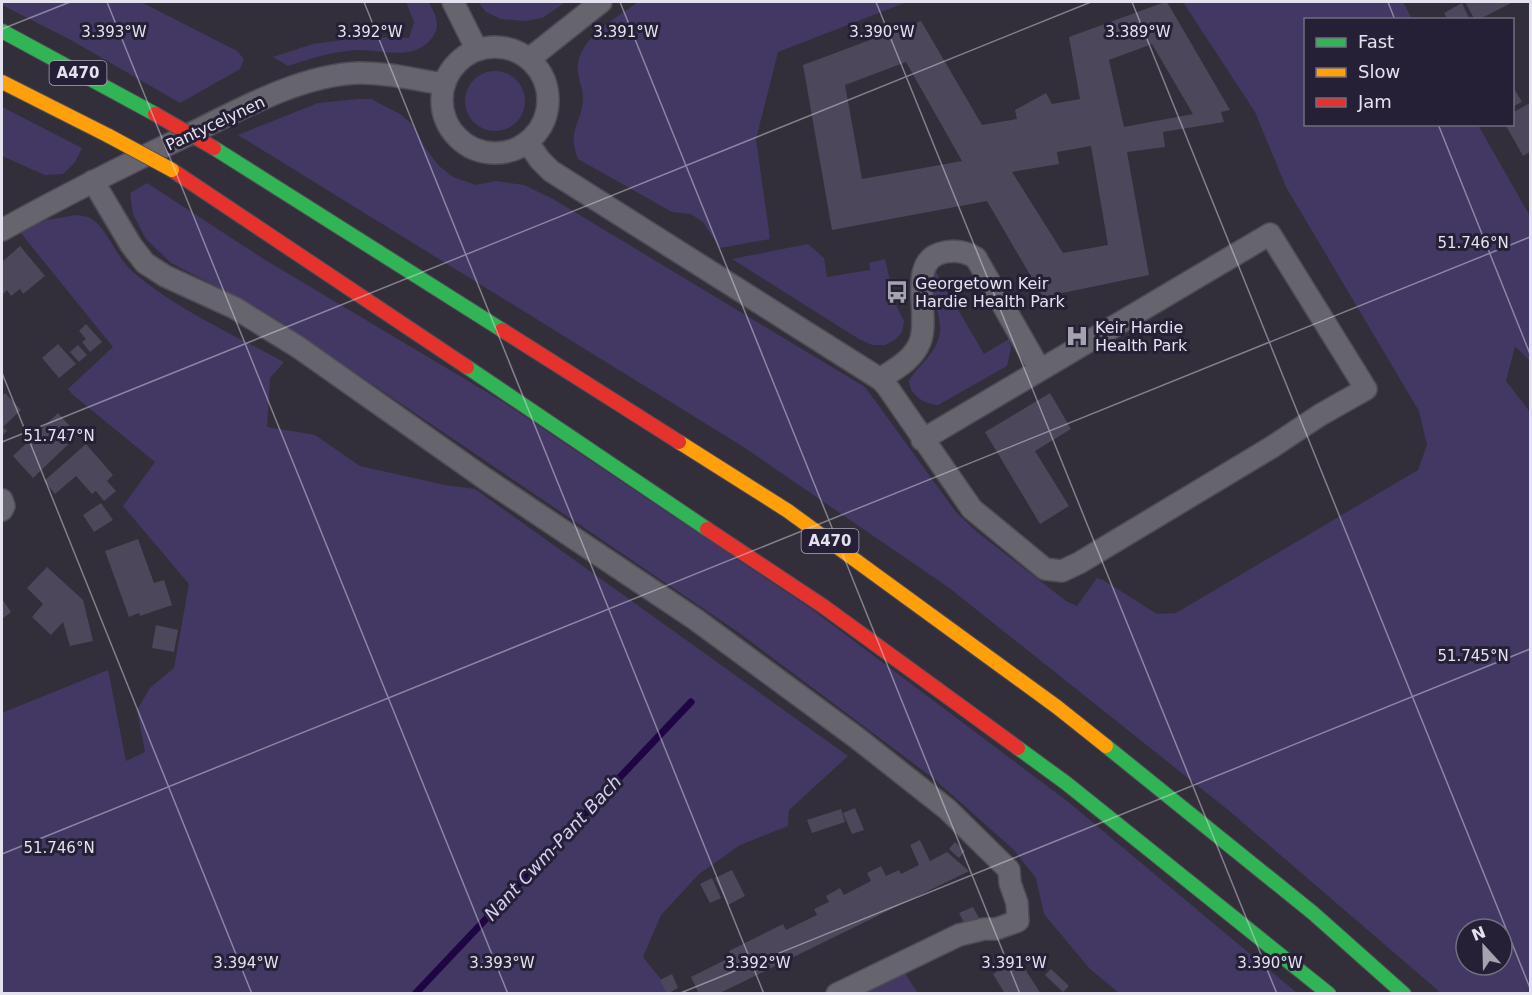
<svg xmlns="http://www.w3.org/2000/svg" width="1532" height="995" viewBox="0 0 1532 995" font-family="'DejaVu Sans',sans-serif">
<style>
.green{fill:#433864;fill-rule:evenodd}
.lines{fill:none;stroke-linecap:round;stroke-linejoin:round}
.stream{stroke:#1f0543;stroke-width:7}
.building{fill:#4c475a;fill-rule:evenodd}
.street-casing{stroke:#4f4c57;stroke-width:24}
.fast-casing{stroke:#4f4c57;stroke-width:16}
.slow-casing{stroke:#4f4c57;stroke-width:16}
.jam-casing{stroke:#4f4c57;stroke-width:16}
.street{stroke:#66646c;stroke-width:21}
.fast{stroke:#30b455;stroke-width:14}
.slow{stroke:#ff9f0a;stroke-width:14}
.jam{stroke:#e5322d;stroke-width:14}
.slow-bridge-casing{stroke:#4f4c57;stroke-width:16;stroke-linecap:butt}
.jam-bridge-casing{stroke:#4f4c57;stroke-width:16;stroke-linecap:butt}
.slow-bridge{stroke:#ff9f0a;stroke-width:14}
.jam-bridge{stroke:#e5322d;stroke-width:14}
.ticks{fill:none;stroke:#e5e2f0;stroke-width:1.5;stroke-opacity:0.45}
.labels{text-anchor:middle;stroke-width:6;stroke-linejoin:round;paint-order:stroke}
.shield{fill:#252035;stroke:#aba8b8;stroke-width:1.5}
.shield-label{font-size:15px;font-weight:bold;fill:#e5e2f0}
.street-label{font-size:16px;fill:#e5e2f0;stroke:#252035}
.poi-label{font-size:16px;fill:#e5e2f0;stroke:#252035;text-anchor:start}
.water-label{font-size:18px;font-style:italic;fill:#d6cef7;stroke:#252035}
.ticks-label{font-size:15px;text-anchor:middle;fill:#e5e2f0;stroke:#252035;stroke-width:6;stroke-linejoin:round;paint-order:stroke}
</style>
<rect width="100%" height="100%" fill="#322f3a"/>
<path class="green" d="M2,2H141L237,51L244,59L240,69L180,103L69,39L2,5Z
M406,2H428C436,14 442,26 431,39C412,62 382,49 356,50C332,52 311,58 288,66L273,57L313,44L364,37L409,38L414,22Z
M478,2H566L542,18L525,21L501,19L486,12Z
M638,2H907L778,52L756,139L770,239L720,248L703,222L691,214L672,212L578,159C567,131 580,126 583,101C584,89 576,76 578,64C582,35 617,18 638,2Z
M1183,2H1403L1412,19L1306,20V124L1478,125L1530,216V361L1515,346L1506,381L1530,412V993H1441L1227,809L948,587L742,446L238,135L318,103L358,99H371L400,114L412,124L424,146L438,165L453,177L476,185L496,181L524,185L553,199L865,387L956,512L977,532L1066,601L1077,606L1097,578L1103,580L1157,614L1176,613L1418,470L1427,445L1419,411L1286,187L1255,112ZM1466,929H1502V965H1466Z
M465 101a30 30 0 1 1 60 0a30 30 0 1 1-60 0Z
M2,107L82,148L75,162L63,174L45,175L2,156Z
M147,183L262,258L500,400L810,608L1067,801L1297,993H1119L1090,969L1044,914L1036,878L1013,849L933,778L738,632L279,321L249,303L171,263L146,239L133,214L130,193Z
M77,215C81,216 87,216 90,218C106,226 117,259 133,272C176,309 234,335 284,362L270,378L267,427L315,435L360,466L445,485L475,489L848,756L789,810L788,826L740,845L699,874L661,915L643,957L672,993H2V713L108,670L126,761L145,752L137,710L150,688L174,668L189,584L123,506L155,462L72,394L68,389L113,347L20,232L46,220Z
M808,244L824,258L827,277L870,270L869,263L885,259L895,303L904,321L902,332L896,339L885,345H872L859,339L732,259Z
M936,272L984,354L1009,339L1011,348L1007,366L938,405C924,404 910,395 909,381C918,365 937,353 940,333C942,315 927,287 936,272Z
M902,969L918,993L857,994Z"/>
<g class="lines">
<path class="stream" d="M415,994L691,702"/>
</g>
<path class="building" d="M1165,2H1167L1230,110L1221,112L1224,122L1163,132L1165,147L1127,152L1149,275L1043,297L987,201L832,230L803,65L921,21L982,125L1017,119L1015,110L1046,93L1052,104L1080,99L1069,37ZM1152,44L1193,114L1124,127L1109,60ZM906,62L962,161L862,179L845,85ZM1091,146L1108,245L1063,253L1012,172L1059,164L1057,152Z
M1465,2H1513L1478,20H1475Z
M1462,3L1470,20H1448L1444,13Z
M1512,85L1522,102L1512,107Z
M1530,103V152L1523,156L1505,124H1512V113Z
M20,246L45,276L23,294L20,289L11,296L7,290L2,295V262Z
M86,324L102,342L90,352L82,342L86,339L79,331Z
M58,344L76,364L59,378L42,358Z
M78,345L87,355L79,362L70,352Z
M5,393L21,410L3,427L7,431L2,436V396Z
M1050,393L1071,429L1035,451L1069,506L1040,524L985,432Z
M58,413L78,435L33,478L13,456Z
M86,444L113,475L107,481L116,491L104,501L96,491L92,494L76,476L55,494L44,481Z
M101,503L113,520L94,532L83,515Z
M138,539L154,583L164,580L172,605L140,616L139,613L129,617L105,551Z
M47,567L83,600L93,641L70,646L63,622L51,635L32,617L43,604L27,588Z
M2,599L11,612L2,619Z
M156,625L178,630L174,652L152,648Z
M855,808L864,830L852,834L843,813Z
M841,809L845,822L812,833L807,820Z
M920,840L930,861L947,852L969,871L718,994H699L691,977L731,957L729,951L783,924L786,930L817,915L814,909L829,902L826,896L840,888L844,895L871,881L867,873L881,866L886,876L899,870L901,874L919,865L910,845Z
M955,842L965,851L959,858L949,849Z
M732,870L745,896L728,905L715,878Z
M712,878L721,898L710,903L700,884Z
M973,907L979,918L965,924L959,913Z
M1018,958L1041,994H1005L993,974Z
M1051,969L1069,986L1063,992L1045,975Z
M672,974L678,988L667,994L660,980Z"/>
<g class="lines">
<g class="street-casing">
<path id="street" d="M453,2L477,50
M442 100a53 53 0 1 1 106 0a53 53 0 1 1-106 0Z
M529,59L601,2
M528,143L540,160L551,171L880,379L886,385L972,509L1045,569L1062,571L1079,563L1272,447L1320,415L1366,389L1270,234L922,440
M93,181L131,245L145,263L165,276L235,308L298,347L484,478L695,619L857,738L947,809L1009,870L1010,883L1017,903L1018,921L996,929H984L959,935L837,994
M2,230C63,196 125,165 188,135C239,110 300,75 358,73C386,72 416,80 444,84
M880,379C895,369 913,360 920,342C931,315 905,259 945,252C957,250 967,252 976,258L1040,370
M2,500L4,506L2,510"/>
</g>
<g class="fast-casing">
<path id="fast" d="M2,31L155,114
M214,148L502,330
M467,367L707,529
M1106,746L1313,913L1404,994
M1018,748L1066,783L1329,994"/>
</g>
<g class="slow-casing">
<path id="slow" d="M2,82L109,136
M679,442L788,511L1057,707L1106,746"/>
</g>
<g class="jam-casing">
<path id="jam" d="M172,170L467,367
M502,330L679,442
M707,529L823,606L1018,748"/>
</g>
<use href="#street" class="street"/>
<use href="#fast" class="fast"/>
<use href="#slow" class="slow"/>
<use href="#jam" class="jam"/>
<g class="slow-bridge-casing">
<path id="slow-bridge" d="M109,136L172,170"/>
</g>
<g class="jam-bridge-casing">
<path id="jam-bridge" d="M155,114L214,148"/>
</g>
<use href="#slow-bridge" class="slow-bridge"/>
<use href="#jam-bridge" class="jam-bridge"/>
</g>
<path class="ticks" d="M107,2L508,994M364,2L764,994M620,2L1020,994M876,2L1277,994M1132,2L1530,988M1388,2L1395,20M2,29L70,2M1438,124L1530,354M2,373L252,994M2,442L1091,2M2,854L1530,237M678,994L1530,649"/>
<defs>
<g id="bus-bare" transform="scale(1.8)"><path d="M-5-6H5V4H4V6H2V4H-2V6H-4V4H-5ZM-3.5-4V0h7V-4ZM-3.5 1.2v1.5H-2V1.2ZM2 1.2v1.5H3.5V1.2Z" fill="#a6a3b0" stroke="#252035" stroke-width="2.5" paint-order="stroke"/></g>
<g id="hospital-bare" transform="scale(1.8)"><path d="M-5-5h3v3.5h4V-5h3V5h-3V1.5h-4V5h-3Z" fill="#a6a3b0" stroke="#252035" stroke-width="2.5" paint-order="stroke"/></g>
</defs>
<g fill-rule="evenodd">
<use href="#bus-bare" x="897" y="292"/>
<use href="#hospital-bare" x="1077" y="336"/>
</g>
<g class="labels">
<g class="shield">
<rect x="49.5" y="61" width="57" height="24" rx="4.5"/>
<rect x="801.5" y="529" width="57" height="24" rx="4.5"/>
</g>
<g class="shield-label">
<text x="78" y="78">A470</text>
<text x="830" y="546">A470</text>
</g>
<g class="street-label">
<text transform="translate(215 123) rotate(-25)" y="6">Pantycelynen</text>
</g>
<g class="poi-label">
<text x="915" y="289">Georgetown Keir<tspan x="915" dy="18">Hardie Health Park</tspan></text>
<text x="1095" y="333">Keir Hardie<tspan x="1095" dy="18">Health Park</tspan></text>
</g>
<g class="water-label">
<text transform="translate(553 848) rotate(-47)" y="6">Nant Cwm-Pant Bach</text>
</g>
</g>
<g class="ticks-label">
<text x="114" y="37">3.393°W</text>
<text x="370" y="37">3.392°W</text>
<text x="626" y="37">3.391°W</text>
<text x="882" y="37">3.390°W</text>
<text x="1138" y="37">3.389°W</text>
<text x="1473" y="248">51.746°N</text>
<text x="59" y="441">51.747°N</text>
<text x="1473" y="661">51.745°N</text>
<text x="59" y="853">51.746°N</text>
<text x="246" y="968">3.394°W</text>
<text x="502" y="968">3.393°W</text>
<text x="758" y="968">3.392°W</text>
<text x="1014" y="968">3.391°W</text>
<text x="1270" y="968">3.390°W</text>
</g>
<rect width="1532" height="995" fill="none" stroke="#e5e2f0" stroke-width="6"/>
<rect x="1304" y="18" width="210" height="108" fill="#252035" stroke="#726e80" stroke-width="1.5"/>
<rect x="1316" y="38" width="30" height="9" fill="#30b455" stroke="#726e80" stroke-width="1.5"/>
<text x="1358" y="48" font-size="18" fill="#e5e2f0">Fast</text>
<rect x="1316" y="68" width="30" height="9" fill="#ff9f0a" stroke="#726e80" stroke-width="1.5"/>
<text x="1358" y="78" font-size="18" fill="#e5e2f0">Slow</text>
<rect x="1316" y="98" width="30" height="9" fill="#e5322d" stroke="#726e80" stroke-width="1.5"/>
<text x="1358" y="108" font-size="18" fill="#e5e2f0">Jam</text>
<g transform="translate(1484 947) rotate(338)"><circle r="28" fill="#252035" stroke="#726e80" stroke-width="1.5"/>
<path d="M0-4.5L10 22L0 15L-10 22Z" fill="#a6a3b0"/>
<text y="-9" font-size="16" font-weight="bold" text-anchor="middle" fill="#e5e2f0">N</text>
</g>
</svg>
